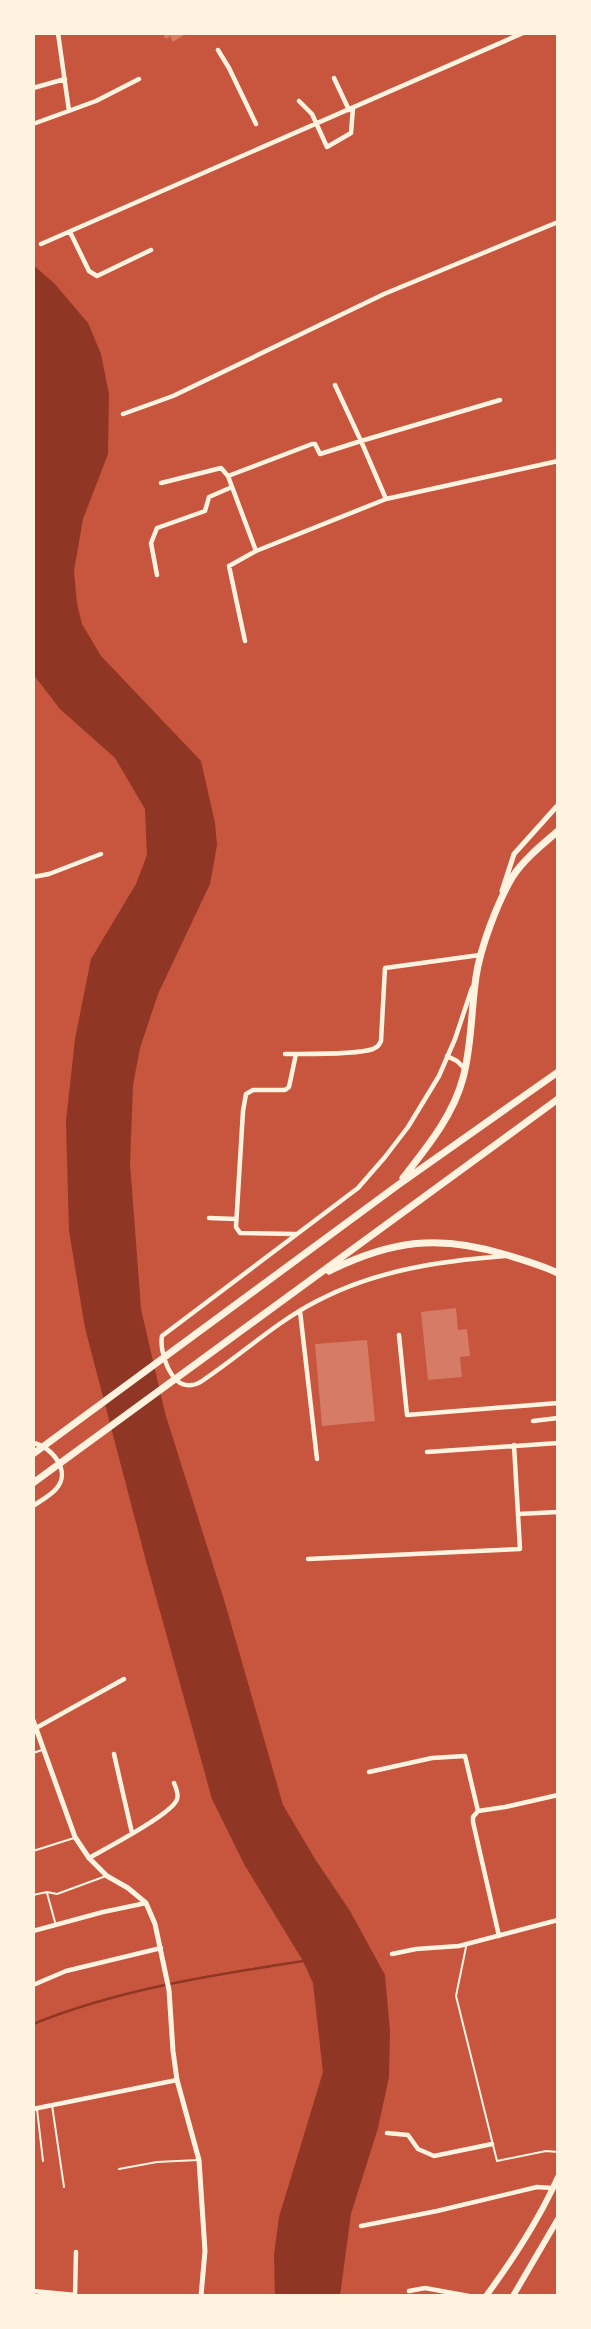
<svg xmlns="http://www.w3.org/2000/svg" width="591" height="2329" viewBox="0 0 591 2329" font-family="'Nunito Sans',sans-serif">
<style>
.water{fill:#8f3625}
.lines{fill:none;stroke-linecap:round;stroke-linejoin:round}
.stream{stroke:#8f3625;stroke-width:2.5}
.building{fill:#d67c66}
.service{stroke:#fff3e0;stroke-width:2}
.minor{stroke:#fff3e0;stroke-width:4.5}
.tertiary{stroke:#fff3e0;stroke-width:5}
.primary{stroke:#fff3e0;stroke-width:6}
.trunk{stroke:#fff3e0;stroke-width:7}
</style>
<rect width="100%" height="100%" fill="#c8553d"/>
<path class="water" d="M33,265L54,283L88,323L101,354L109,394L108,454L83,519L74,571L77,604L82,624L101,656L201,761L215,823L217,845L210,884L158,994L140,1048L133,1085L130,1163L141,1309L165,1413L225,1603L283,1805L315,1859L350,1911L385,1975L390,2031L389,2077L378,2128L351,2214L340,2296H275L274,2255L279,2217L323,2072L313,1983L303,1961L244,1864L212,1799L146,1561L85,1328L69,1231L66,1121L75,1039L91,959L136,884L147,855L145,809L115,758L60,709L33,674Z"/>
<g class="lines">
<path class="stream" d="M33,2024C119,1989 213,1975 304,1961"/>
</g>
<path class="building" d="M162,33H187L173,42L170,36L166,39Z
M456,1308L458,1330L467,1329L470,1356L460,1357L462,1377L428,1380L421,1312Z
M367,1340L375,1421L322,1426L315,1344Z"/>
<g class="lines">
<path class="service" d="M33,1753L42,1750
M33,1851L74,1838
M47,1893L55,1922
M33,1895L47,1892L57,1894L106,1876
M466,1947L456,1996L497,2161L546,2151L558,2152
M52,2105L64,2187
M37,2109L43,2161
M119,2169L157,2162L198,2160"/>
<path class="minor" d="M58,33L69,111
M218,50L229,68L256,124
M334,78L349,110
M33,88L65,79
M299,101L312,114L327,147L351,133L353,108
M33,124L96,101L139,79
M70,232L89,271L97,276L151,250
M41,244L523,33
M500,400L361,441L386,499L558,461
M123,414L173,396L384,294L558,222
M228,476L256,551L229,566L245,641
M161,483L221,468L228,476L312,444H315L320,454L361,441L335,385
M256,551L386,499
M157,575L151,543L157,528L205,511L209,497L232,487
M33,877L49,874L101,854
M472,988L455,1039L439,1076L408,1127L385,1157L358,1188L162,1336C159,1352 171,1388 191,1385C195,1385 199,1383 202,1381C241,1355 276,1322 317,1301C376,1270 440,1261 505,1256
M285,1054C306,1054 355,1055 373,1049C379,1046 378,1046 381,1041L385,968L480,955
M447,1056L457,1061L465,1069
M209,1218L236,1219
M295,1234L240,1233L236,1227L243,1111L246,1094L253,1090H285L289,1087L296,1054
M300,1311L317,1459
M399,1335L407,1415L558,1403
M533,1421L558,1418
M33,1443C52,1446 72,1472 56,1489C50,1496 40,1501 33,1506
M427,1452L558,1443
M518,1514L558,1512
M308,1559L520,1549L514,1445
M36,1728L124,1679
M114,1754L132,1833
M369,1772L432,1758L465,1756L478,1811L505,1807L558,1795
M478,1811L473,1817V1822L499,1936
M89,1858C105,1849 174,1813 177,1799C179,1794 176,1788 174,1783
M33,1931L103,1912L146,1903
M392,1954L416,1949L459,1946L558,1920
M33,1985L66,1971L161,1948
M33,2109L177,2080
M387,2133L408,2135L418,2149L434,2156L492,2144
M361,2226L437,2211L537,2187L553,2188
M33,2291L75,2295
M409,2291L425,2288L469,2296
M75,2296L76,2252"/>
<path class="tertiary" d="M502,891L514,854L558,805
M33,1720L75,1837L89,1858L107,1876L128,1888L146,1903L155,1924L169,1990L173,2051L177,2080L199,2160L205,2251L201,2296"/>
<path class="primary" d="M486,2296C514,2258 539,2220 558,2177
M513,2296L558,2219"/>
<path class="trunk" d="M403,1178C427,1147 453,1116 463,1078C472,1045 471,1010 476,977C480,948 498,901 513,876C524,859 543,844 558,831
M329,1271C392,1240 439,1234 507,1255C524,1260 541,1265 558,1273
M33,1454L398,1185L558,1072
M33,1483L558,1099"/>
</g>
<rect width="591" height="2329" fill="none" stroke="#fff3e0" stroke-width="70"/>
</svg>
